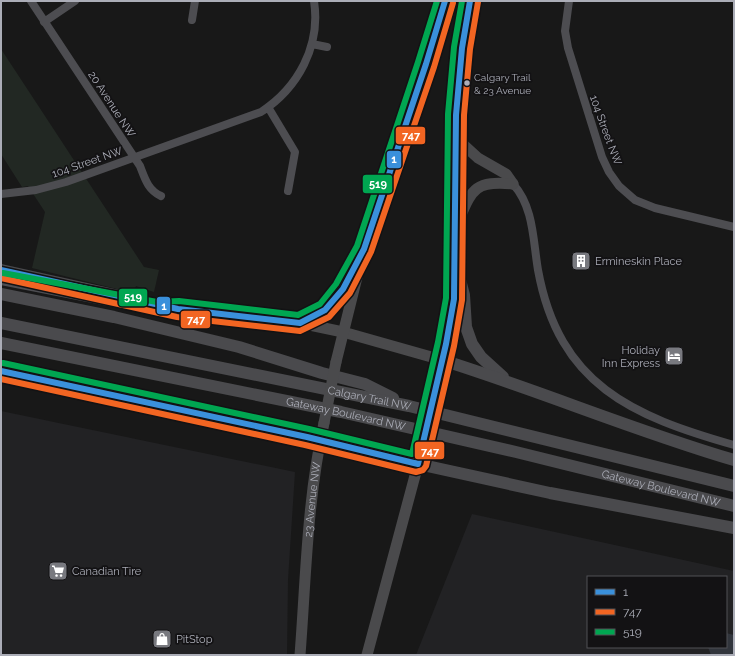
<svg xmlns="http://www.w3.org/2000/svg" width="735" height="656" viewBox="0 0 735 656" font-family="Raleway,sans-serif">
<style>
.built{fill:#222224;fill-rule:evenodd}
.green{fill:#222823}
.water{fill:#31353c}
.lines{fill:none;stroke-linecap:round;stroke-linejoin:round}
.minor{stroke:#4d4d51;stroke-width:8}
.major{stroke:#4a4a4c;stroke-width:11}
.highway{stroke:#4a4a4d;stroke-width:12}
.major-bridge{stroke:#4a4a4c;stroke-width:11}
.bus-1-casing{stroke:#131214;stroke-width:9}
.bus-2-casing{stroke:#131214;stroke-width:9}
.bus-3-casing{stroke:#131214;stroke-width:9}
.bus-1{stroke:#3a90db;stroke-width:6}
.bus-2{stroke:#f26522;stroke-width:6}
.bus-3{stroke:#00a651;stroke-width:6}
.bus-dot{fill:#abadb7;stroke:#131214;stroke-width:1.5}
.labels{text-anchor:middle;stroke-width:3.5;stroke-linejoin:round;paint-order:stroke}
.bus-label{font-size:10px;fill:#abadb7;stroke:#131214;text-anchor:start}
.street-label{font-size:11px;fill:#abadb7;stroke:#131214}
.poi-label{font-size:11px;fill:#abadb7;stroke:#131214;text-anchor:start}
.line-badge{stroke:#131214;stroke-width:1.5}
.badge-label{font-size:11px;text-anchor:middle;font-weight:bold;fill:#fff}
</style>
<rect width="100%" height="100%" fill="#181818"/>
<path class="built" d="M1,411L295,472L288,580L287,655H1Z
M472,514L734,571V655H416ZM588,577H726V647H588Z"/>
<path class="green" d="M1,49L144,267L159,270L154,292L136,286L133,293L32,268L45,212L28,186L22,187L1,154Z"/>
<path class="water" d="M726,633L734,635V655H711L708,647H726Z"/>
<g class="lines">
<path class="minor" d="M31,1L140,166C145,179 148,190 161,196
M569,1L565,31L568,48L602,157L609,172L619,186L635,200L655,208L734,227
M192,20L195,1
M44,22L75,1
M312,44L327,47
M268,107L295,152L288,191
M513,184C534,207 533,241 538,270C559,385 632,416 734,445
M1,194L36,190L66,182L261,112C298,88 321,46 314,1
M1,281L139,308L165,310"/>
<g class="major">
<path d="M455,137L478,158L506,174L513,184"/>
<path d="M457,224C472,190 473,180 513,184"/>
<path d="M178,309L300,323L343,332L442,360"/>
<path d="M300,323C308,318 318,315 325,309C339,298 347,281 355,266"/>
<path d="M336,362L364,249L426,64L445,1"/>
<path d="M1,371L307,437L418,464"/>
<path d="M437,385L449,329L454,299L456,115L462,48L470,1"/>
<path id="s1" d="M300,655C306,577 307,500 324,423"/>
<path d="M367,655L424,442"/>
</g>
<g class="highway">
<path d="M455,261L464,295L466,327L472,344L481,357L503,377"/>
<path d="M1,270L178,309"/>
<path d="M1,294L114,317L239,347L322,373L365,384L393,398"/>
<path id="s2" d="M1,323L409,406L734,486"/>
<path id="s3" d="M1,343L341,412L516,452L734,506"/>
<path d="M442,360C541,391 635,431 734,460"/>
<path d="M418,464L550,493L734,528"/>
</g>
<path class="major-bridge" d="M324,423L336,362
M424,442L437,385"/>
<g class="bus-1-casing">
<path id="bus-1" d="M1,270L178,309L300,323L325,310L343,289L364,249L426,64L445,1
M1,371L307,437L418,464
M418,464L446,344L454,299L456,115L462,48L470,1"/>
</g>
<g class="bus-2-casing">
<path id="bus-2" d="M1,278L177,317L300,331L329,317L350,293L371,252L434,67L453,3
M1,379L305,445L416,472L423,470L426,466L454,346L462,300L464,115L470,49L478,2"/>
</g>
<g class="bus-3-casing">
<path id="bus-3" d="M3,273L157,302L179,301L298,315L320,304L336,284L357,246L418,62L437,1
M3,363L309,429L412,454L438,342L446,298L448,114L454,47L462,1"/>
</g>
<use href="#bus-1" class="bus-1"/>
<use href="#bus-2" class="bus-2"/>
<use href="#bus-3" class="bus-3"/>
</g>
<defs>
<g id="building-square" transform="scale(1)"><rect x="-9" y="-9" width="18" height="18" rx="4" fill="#78797f" stroke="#131214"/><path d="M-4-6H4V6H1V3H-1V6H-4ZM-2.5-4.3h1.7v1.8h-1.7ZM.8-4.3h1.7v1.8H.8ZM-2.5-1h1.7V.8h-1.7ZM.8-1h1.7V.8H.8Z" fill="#fff"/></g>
<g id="hotel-square" transform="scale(1)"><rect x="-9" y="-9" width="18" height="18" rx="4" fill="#78797f" stroke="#131214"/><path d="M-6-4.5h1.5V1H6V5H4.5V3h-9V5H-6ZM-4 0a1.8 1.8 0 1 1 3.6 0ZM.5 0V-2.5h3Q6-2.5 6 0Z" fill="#fff"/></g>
<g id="supermarket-square" transform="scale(1)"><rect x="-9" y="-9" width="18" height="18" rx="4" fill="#78797f" stroke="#131214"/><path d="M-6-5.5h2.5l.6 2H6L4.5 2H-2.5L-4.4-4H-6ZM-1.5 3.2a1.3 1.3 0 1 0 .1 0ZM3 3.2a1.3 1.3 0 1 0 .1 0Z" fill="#fff"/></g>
<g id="shop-square" transform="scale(1)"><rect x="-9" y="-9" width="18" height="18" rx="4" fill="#78797f" stroke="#131214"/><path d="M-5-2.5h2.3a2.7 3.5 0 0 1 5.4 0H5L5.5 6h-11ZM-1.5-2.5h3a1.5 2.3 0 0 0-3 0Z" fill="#fff"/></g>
</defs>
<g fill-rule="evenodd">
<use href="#building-square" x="581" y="261"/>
<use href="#hotel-square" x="674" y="356"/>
<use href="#supermarket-square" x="58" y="571"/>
<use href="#shop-square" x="162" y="639"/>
</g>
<circle class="bus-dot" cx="467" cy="83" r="3.5"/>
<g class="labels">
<g class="bus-label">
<text x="474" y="81">Calgary Trail<tspan x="474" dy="13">&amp; 23 Avenue</tspan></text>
</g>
<g class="street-label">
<text transform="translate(112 104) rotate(57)" y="4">20 Avenue NW</text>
<text transform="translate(606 130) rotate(70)" y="4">104 Street NW</text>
<text transform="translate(87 162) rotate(-19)" y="4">104 Street NW</text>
<text dy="4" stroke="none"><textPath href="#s2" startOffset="376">Calgary Trail NW</textPath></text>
<text dy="4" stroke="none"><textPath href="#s3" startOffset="352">Gateway Boulevard NW</textPath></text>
<text dy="4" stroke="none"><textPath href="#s3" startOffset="676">Gateway Boulevard NW</textPath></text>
<text dy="4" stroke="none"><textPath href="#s1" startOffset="156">23 Avenue NW</textPath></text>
</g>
<g class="poi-label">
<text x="595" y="265">Ermineskin Place</text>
<text x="660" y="354" text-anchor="end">Holiday<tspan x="660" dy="13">Inn Express</tspan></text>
<text x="72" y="575">Canadian Tire</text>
<text x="176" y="643">PitStop</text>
</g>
</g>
<g class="line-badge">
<rect x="395" y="126" width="31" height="19" rx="4" fill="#f26522"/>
<rect x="386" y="150" width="16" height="19" rx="4" fill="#3a90db"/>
<rect x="362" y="174" width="31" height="20" rx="4" fill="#00a651"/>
<rect x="118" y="288" width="30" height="19" rx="4" fill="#00a651"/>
<rect x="156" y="296" width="15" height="19" rx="4" fill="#3a90db"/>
<rect x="180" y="310" width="31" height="19" rx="4" fill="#f26522"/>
<rect x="414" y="441" width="31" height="19" rx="4" fill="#f26522"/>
</g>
<g class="badge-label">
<text x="411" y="139">747</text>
<text x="394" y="163">1</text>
<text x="378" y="188">519</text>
<text x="133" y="301">519</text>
<text x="164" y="310">1</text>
<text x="196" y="323">747</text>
<text x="430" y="455">747</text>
</g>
<rect width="735" height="656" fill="none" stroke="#abadb7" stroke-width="4"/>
<rect x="587" y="576" width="140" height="72" fill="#131214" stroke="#505055"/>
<rect x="595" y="589" width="20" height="6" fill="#3a90db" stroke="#505055"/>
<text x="623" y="596" font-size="12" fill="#abadb7">1</text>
<rect x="595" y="609" width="20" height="6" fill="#f26522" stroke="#505055"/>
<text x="623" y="616" font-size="12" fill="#abadb7">747</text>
<rect x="595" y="629" width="20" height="6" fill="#00a651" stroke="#505055"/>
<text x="623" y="636" font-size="12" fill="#abadb7">519</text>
</svg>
